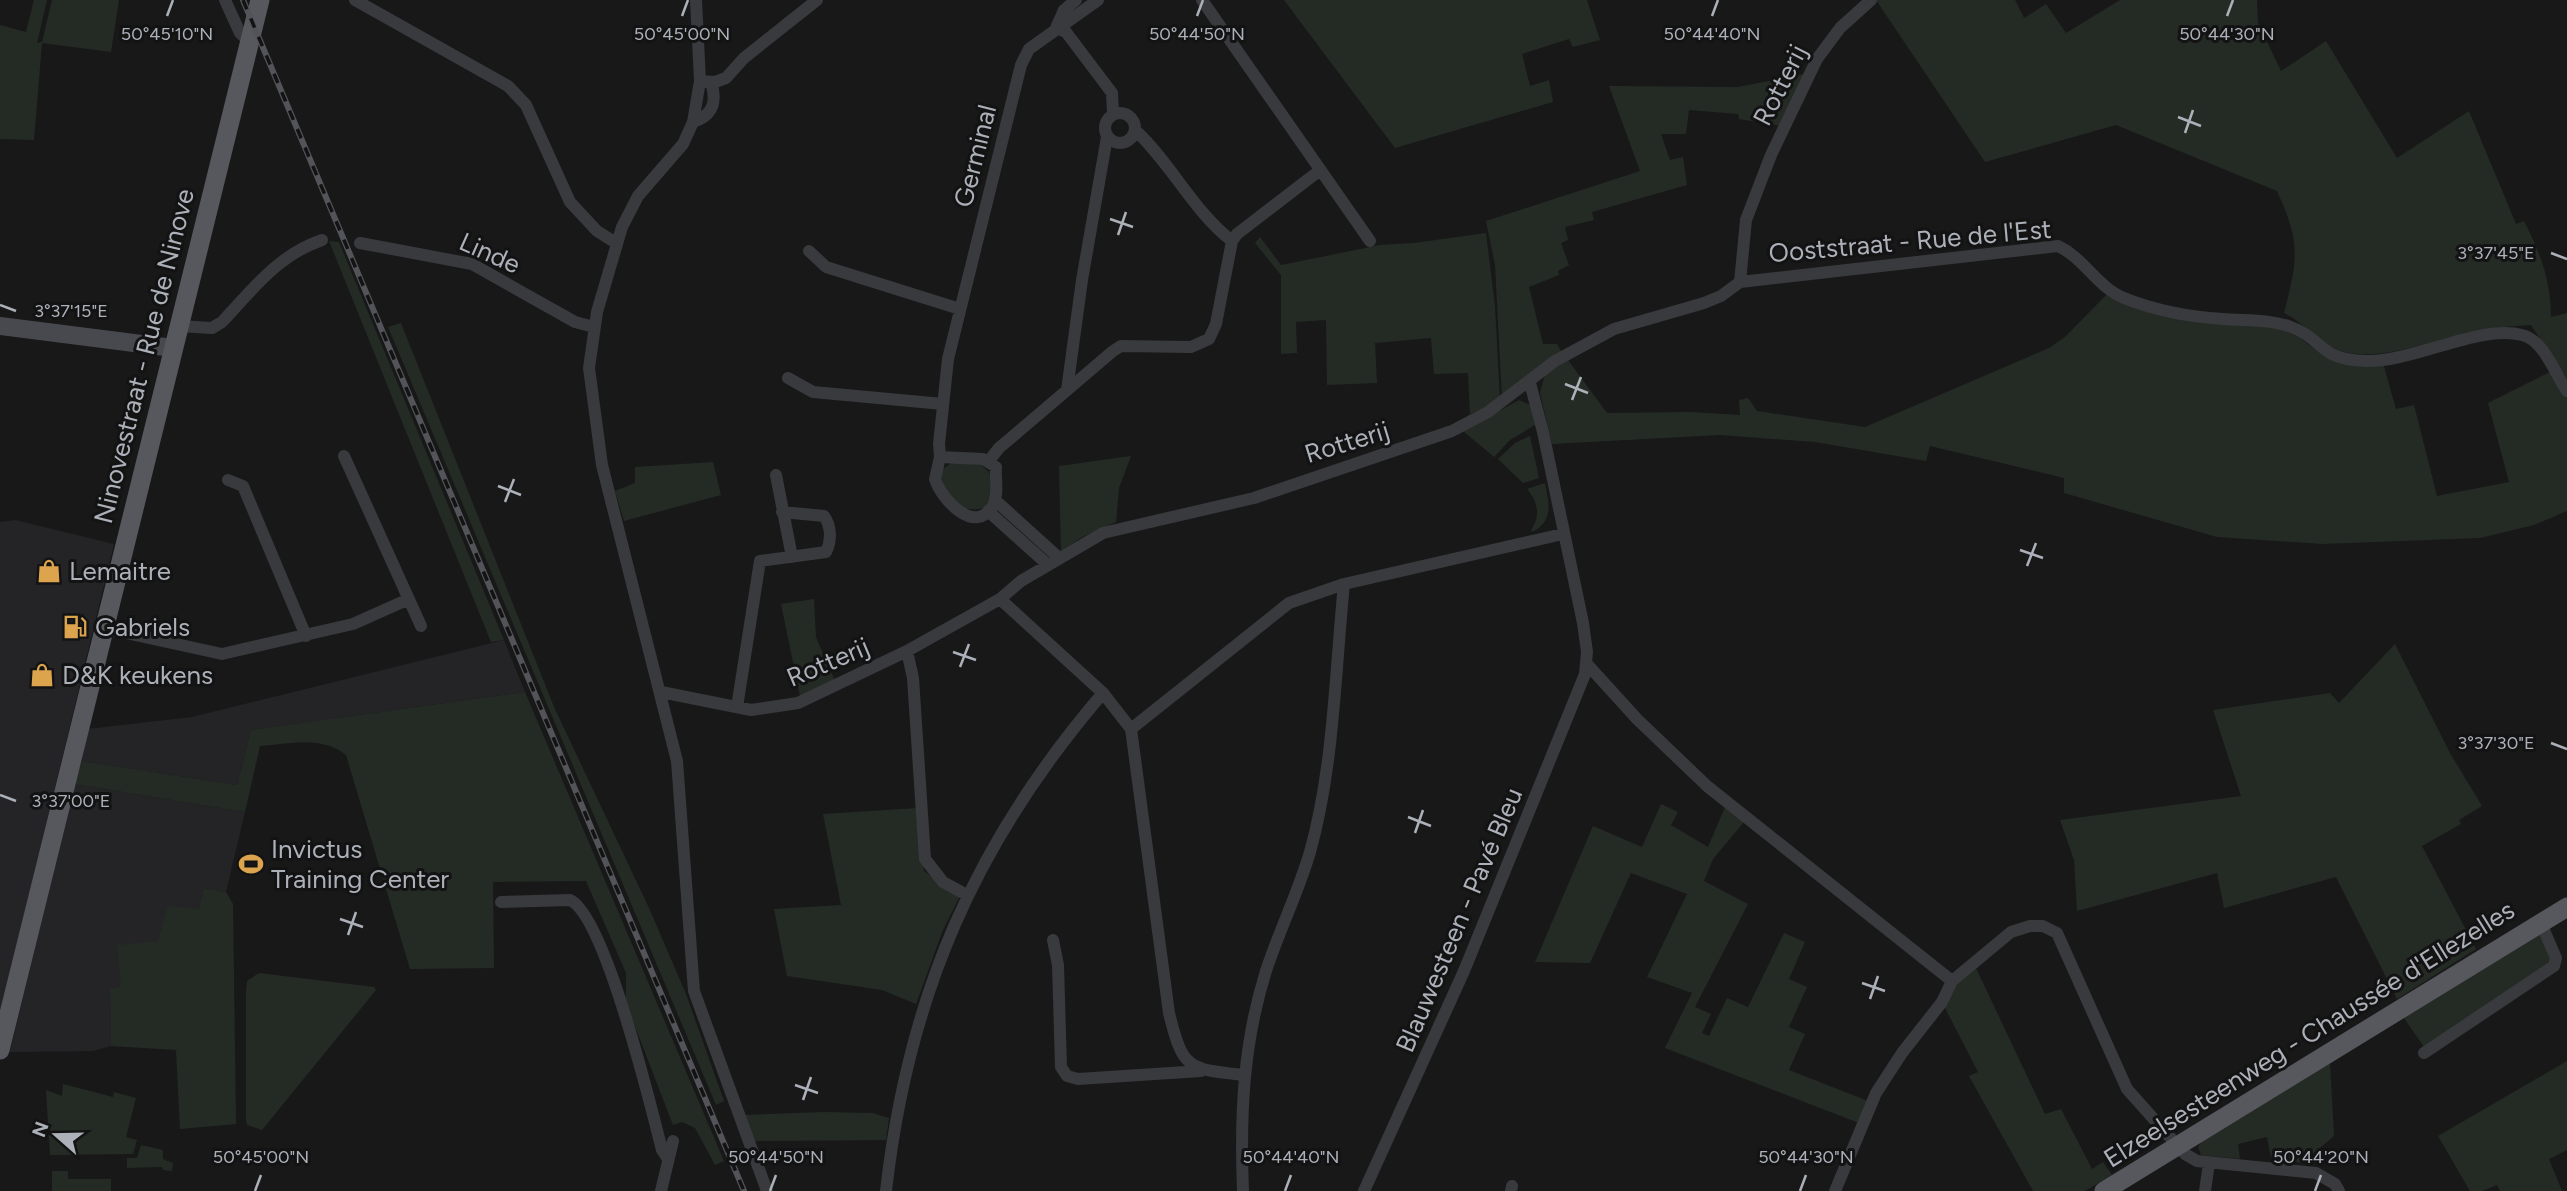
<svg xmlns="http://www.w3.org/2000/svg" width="2567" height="1191" viewBox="0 0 2567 1191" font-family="Figtree,sans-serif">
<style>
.built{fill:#242426}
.green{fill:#242b25}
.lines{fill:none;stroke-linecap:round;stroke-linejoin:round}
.minor{stroke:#393a3e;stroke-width:12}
.secondary{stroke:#48494e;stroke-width:18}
.primary{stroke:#56585d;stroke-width:19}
.rail-casing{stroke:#535459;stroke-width:6}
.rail{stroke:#131314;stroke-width:3.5;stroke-dasharray:10;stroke-linecap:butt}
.ticks{fill:none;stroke:#acb0b8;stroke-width:2.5}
.labels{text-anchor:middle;stroke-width:6;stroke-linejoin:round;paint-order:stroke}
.street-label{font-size:26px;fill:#acb0b8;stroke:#131314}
.poi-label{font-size:26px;fill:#acb0b8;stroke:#131314;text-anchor:start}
.ticks-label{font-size:18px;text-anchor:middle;fill:#acb0b8;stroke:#131314;stroke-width:6;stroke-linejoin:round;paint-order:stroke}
</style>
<rect width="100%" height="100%" fill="#181819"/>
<path class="built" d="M15,520L114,544L0,1014V522Z
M504,640L525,692L251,730L237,785L82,761L87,729L192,717Z
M74,784L245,812L226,892L204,888L200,909L158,941L121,986L110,988L111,1046L93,1051L10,1052Z"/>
<path class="green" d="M34,0H47L37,43L42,42L52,0H119L111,52L42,43L34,140L0,139V25L26,32Z
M1284,0H1587L1600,40L1573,47L1569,39L1522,54L1530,86L1549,80L1553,102L1395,148Z
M1876,0H2015L2024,18L2046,4L2066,33L2120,0H2257L2258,23L2281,71L2326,41L2397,158L2469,111L2516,224L2524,221C2540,252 2551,281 2551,317L2567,313V379L2531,325C2514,326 2498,327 2482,330C2440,337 2374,367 2333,348C2315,339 2303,322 2284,313C2298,258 2301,244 2277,191L2116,125L1985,162Z
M1804,74L1782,126L1739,119L1738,114L1689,110L1686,134H1661L1670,160L1683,157L1687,185L1592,212L1594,220L1565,227L1568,240L1561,243L1569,265L1558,271L1559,275L1529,287L1543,344H1557L1562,353L1502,399L1495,265L1486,221L1640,171L1609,86L1738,87Z
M1486,233L1495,306L1500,401L1470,414L1468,373L1434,374L1431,338L1375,343L1377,383L1327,385L1326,320L1296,322L1297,353L1281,354V275L1255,243L1260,237L1281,265L1380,245L1414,243Z
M329,241L339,242L504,640L491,642Z
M2107,294L2275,327L2299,337L2322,355L2338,361L2383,363L2396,409L2414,405L2437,496L2509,482L2488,403L2550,372L2567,396V511L2534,525L2480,538L2322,544L2217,537L2064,493V478L1930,446L1926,461L1815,442L1720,435L1552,444L1540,393L1545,374L1568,360L1607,413L1691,412L1740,415L1739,400L1748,398L1757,411L1865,427L2049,348L2065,337Z
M401,323L554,707L649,908L686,994L724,1101L716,1105L388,327Z
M1519,400L1530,405L1535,425L1510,440L1494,457L1463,431Z
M1530,436L1539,478L1523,483L1498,459L1515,443Z
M1131,456L1119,488L1116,522L1082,537L1061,551L1059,466Z
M713,462L721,495L624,521L615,491L635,483V467Z
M952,462L981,465L989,472C1009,533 932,510 942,470Z
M1545,483C1549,504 1554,519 1533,532L1531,530C1541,516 1538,502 1527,489Z
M814,599L816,637L835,681L800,696L781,604Z
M2395,644L2450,753L2482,806L2459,820L2461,824L2422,846L2476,949L2397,999L2336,877L2224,908L2217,873L2077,911L2074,860L2060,820L2241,796L2213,710L2330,693L2339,703Z
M525,692L724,1161L715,1165L695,1128L682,1122L673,1125L626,1003V973L586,881L493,882L494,968L410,969L346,755C321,735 290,744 260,746L245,812L74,784L82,761L237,785L251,730Z
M1661,804L1678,812L1671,825L1708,847L1725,807L1744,822L1713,859L1704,881L1748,904L1695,1007L1711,1014L1702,1033L1709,1036L1727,998L1748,1007L1784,933L1805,942L1789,979L1807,987L1789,1027L1805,1034L1789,1070L1868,1101L1859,1123L1665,1048L1692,993L1647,977L1687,894L1631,873L1590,963L1535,962L1593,826L1642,847Z
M918,808L924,871L960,896L943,930L916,1004L882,990L787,976L774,909L841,905L823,814Z
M204,888L226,892L233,904L236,1124L180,1129L176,1050L111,1046L110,988L121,986L117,945L158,941L168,906L199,909Z
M2540,933L2544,937L2551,962L2424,1047L2404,1018Z
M1975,966L2045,1114L2061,1109L2092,1169L2103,1162L2112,1175L2085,1191H2033L1969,1076L1978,1072L1944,1006L1958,983Z
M259,973L374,987L376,990L262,1130L247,1125L246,1119V992L247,981Z
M2567,1061V1150L2549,1159L2562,1191H2500L2497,1185L2482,1191H2470L2438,1136Z
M2330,1063L2334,1136L2302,1163L2271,1158L2267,1137L2238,1144L2240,1159L2201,1155L2198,1147L2202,1141Z
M63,1084L113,1097L114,1092L136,1098L126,1137L137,1140L133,1154L50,1155L46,1090L62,1096Z
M823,1112L872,1113L889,1118L886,1140L754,1141L745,1115Z
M141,1145L163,1150V1159L173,1163L172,1171L163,1170L162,1167L127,1168V1158H137Z
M52,1171H68V1179H111V1191H52Z"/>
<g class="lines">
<path class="minor" d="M225,0L240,33L249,41
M355,0L508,86L526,105L570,202L597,231L616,243
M696,0L700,81L693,122L683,144L638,196L622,227L597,312L589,368L602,465L677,761L694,991L767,1191
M1202,0L1370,241
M1056,28L1066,32L1112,93L1113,114
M1056,28L1064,10L1076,0
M700,81L715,82L726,78L744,58L817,0
M1105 128a15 15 0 1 1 30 0a15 15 0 1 1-30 0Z
M693,122C714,115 717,101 711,82
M1135,130C1171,163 1193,211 1232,241
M360,243L472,264L575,322L594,327
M809,251L826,267L960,309
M1740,282L1746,220L1771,155L1817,59L1840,28L1871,0
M178,326L212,328L222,322C253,289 278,255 322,240
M788,378L813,392L943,404
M1067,390L1082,280L1107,137
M344,456L421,626
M940,457L983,459L996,467C995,479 999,494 993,506C975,536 941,499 935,479L940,457L939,444L948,359L1021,65L1029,49L1098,0
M988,462L999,448L1113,351L1121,346L1191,347L1209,339L1216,324L1232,241L1237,234L1319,171
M776,475L792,557
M228,480L243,486L306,636
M995,500L1058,557
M988,511L1047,564
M1000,599L1103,693L1131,729L1169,1013C1183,1070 1188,1069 1244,1075
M103,628L222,654L353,624L409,599
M907,651L913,678L925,859L943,882L967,895
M1587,664L1637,719L1707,786L1952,981
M661,692L751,710L798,703L907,651L1000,599L1021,581L1103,533L1254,498L1452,431L1488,412L1555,361L1614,329L1704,303L1721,296L1740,282L2058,246C2084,258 2097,287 2124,298C2154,310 2190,317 2223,319C2245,321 2270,319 2291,327C2324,339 2318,360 2366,361C2414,362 2479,324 2522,335C2544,340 2555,374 2567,391
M737,707L760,561L826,552C832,540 831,526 824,516L782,512
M1131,729L1289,603L1344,584L1563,534
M501,902L570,900C605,916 651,1107 662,1150L668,1159
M1053,940L1058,965L1061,1067L1067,1076L1078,1079L1201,1071
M2424,1053L2554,966L2556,958L2541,923
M661,1191L673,1141
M886,1191C908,996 975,842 1103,693
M1243,1191C1240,1115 1243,1044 1266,971C1279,931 1298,893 1310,852C1334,766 1335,673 1344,584
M1364,1191L1464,971L1585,674L1587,652L1583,623L1543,432L1530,383
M1511,1191L1512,1186
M1835,1191L1876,1093L1902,1053L1942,1002L1952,981L2011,932L2030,926H2043L2057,933L2127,1089L2185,1154L2197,1161L2316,1173L2335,1184L2339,1191
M2205,1191L2209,1163"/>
<path class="secondary" d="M0,326L173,348"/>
<path class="primary" d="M0,1050L260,0
M2104,1191L2567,907"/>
<g class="rail-casing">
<path id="rail" d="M243,0L744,1191"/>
</g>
<use href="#rail" class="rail"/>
</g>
<path class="ticks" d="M167,16L173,0M682,16L688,0M1197,16L1203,0M1712,16L1718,0M2227,16L2233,0M2178,117L2201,126M2185,133L2193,110M1110,219L1133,227M1118,235L1126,212M2551,253L2567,259M0,305L16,311M1565,384L1588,393M1572,400L1581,377M498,486L521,495M505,502L514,479M2020,550L2043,558M2027,566L2036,543M953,652L976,660M960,667L969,644M2551,743L2567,749M0,795L16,801M1408,817L1431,826M1415,833L1423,810M340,919L363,927M348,935L356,912M1862,983L1885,991M1870,999L1878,976M795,1085L818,1093M803,1100L811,1077M255,1191L261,1175M770,1191L776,1175M1285,1191L1291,1175M1800,1191L1806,1175M2315,1191L2321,1175"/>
<defs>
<g id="shop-bare" transform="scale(1.89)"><path d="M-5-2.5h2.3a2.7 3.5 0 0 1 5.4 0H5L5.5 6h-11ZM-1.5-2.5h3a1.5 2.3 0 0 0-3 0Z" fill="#dca44d" stroke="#131314" stroke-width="2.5" paint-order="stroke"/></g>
<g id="fuel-bare" transform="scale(1.89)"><path d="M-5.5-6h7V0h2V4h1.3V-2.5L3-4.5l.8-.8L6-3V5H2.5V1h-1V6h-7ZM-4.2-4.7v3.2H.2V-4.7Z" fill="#dca44d" stroke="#131314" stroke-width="2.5" paint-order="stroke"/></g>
<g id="stadium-bare" transform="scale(1.89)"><path d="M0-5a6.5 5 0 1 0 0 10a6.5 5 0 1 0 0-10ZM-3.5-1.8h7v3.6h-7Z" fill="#dca44d" stroke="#131314" stroke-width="2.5" paint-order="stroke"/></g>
</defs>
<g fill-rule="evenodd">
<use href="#shop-bare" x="49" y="571"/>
<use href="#fuel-bare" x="75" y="627"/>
<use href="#shop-bare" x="42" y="675"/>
<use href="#stadium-bare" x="251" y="864"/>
</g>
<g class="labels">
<g class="street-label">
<text transform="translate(1780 85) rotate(-63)" y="9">Rotterij</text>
<text transform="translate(975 156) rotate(-76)" y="9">Germinal</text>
<text transform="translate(1910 241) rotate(-5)" y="9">Ooststraat - Rue de l'Est</text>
<text transform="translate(490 253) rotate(24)" y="9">Linde</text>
<text transform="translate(144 356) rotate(-76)" y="9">Ninovestraat - Rue de Ninove</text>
<text transform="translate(1347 442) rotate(-17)" y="9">Rotterij</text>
<text transform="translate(828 662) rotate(-23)" y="9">Rotterij</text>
<text transform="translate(1459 920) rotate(-67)" y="9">Blauwesteen - Pavé Bleu</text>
<text transform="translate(2309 1034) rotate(-32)" y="9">Elzeelsesteenweg - Chaussée d'Ellezelles</text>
</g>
<g class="poi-label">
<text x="69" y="580">Lemaitre</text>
<text x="95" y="636">Gabriels</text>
<text x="62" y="684">D&amp;K keukens</text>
<text x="271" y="858">Invictus<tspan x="271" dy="30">Training Center</tspan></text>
</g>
</g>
<g class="ticks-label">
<text x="167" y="40">50°45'10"N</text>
<text x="682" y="40">50°45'00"N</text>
<text x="1197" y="40">50°44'50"N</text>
<text x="1712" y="40">50°44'40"N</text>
<text x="2227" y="40">50°44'30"N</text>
<text x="2496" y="259">3°37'45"E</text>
<text x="71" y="317">3°37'15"E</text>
<text x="2496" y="749">3°37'30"E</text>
<text x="71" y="807">3°37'00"E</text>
<text x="261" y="1163">50°45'00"N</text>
<text x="776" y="1163">50°44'50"N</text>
<text x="1291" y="1163">50°44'40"N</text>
<text x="1806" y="1163">50°44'30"N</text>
<text x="2321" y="1163">50°44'20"N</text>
</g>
<g transform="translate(56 1135) rotate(290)" stroke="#131314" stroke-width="5" paint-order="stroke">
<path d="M0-5L12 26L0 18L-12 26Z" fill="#acb0b8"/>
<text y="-10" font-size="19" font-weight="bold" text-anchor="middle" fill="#acb0b8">N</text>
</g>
</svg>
